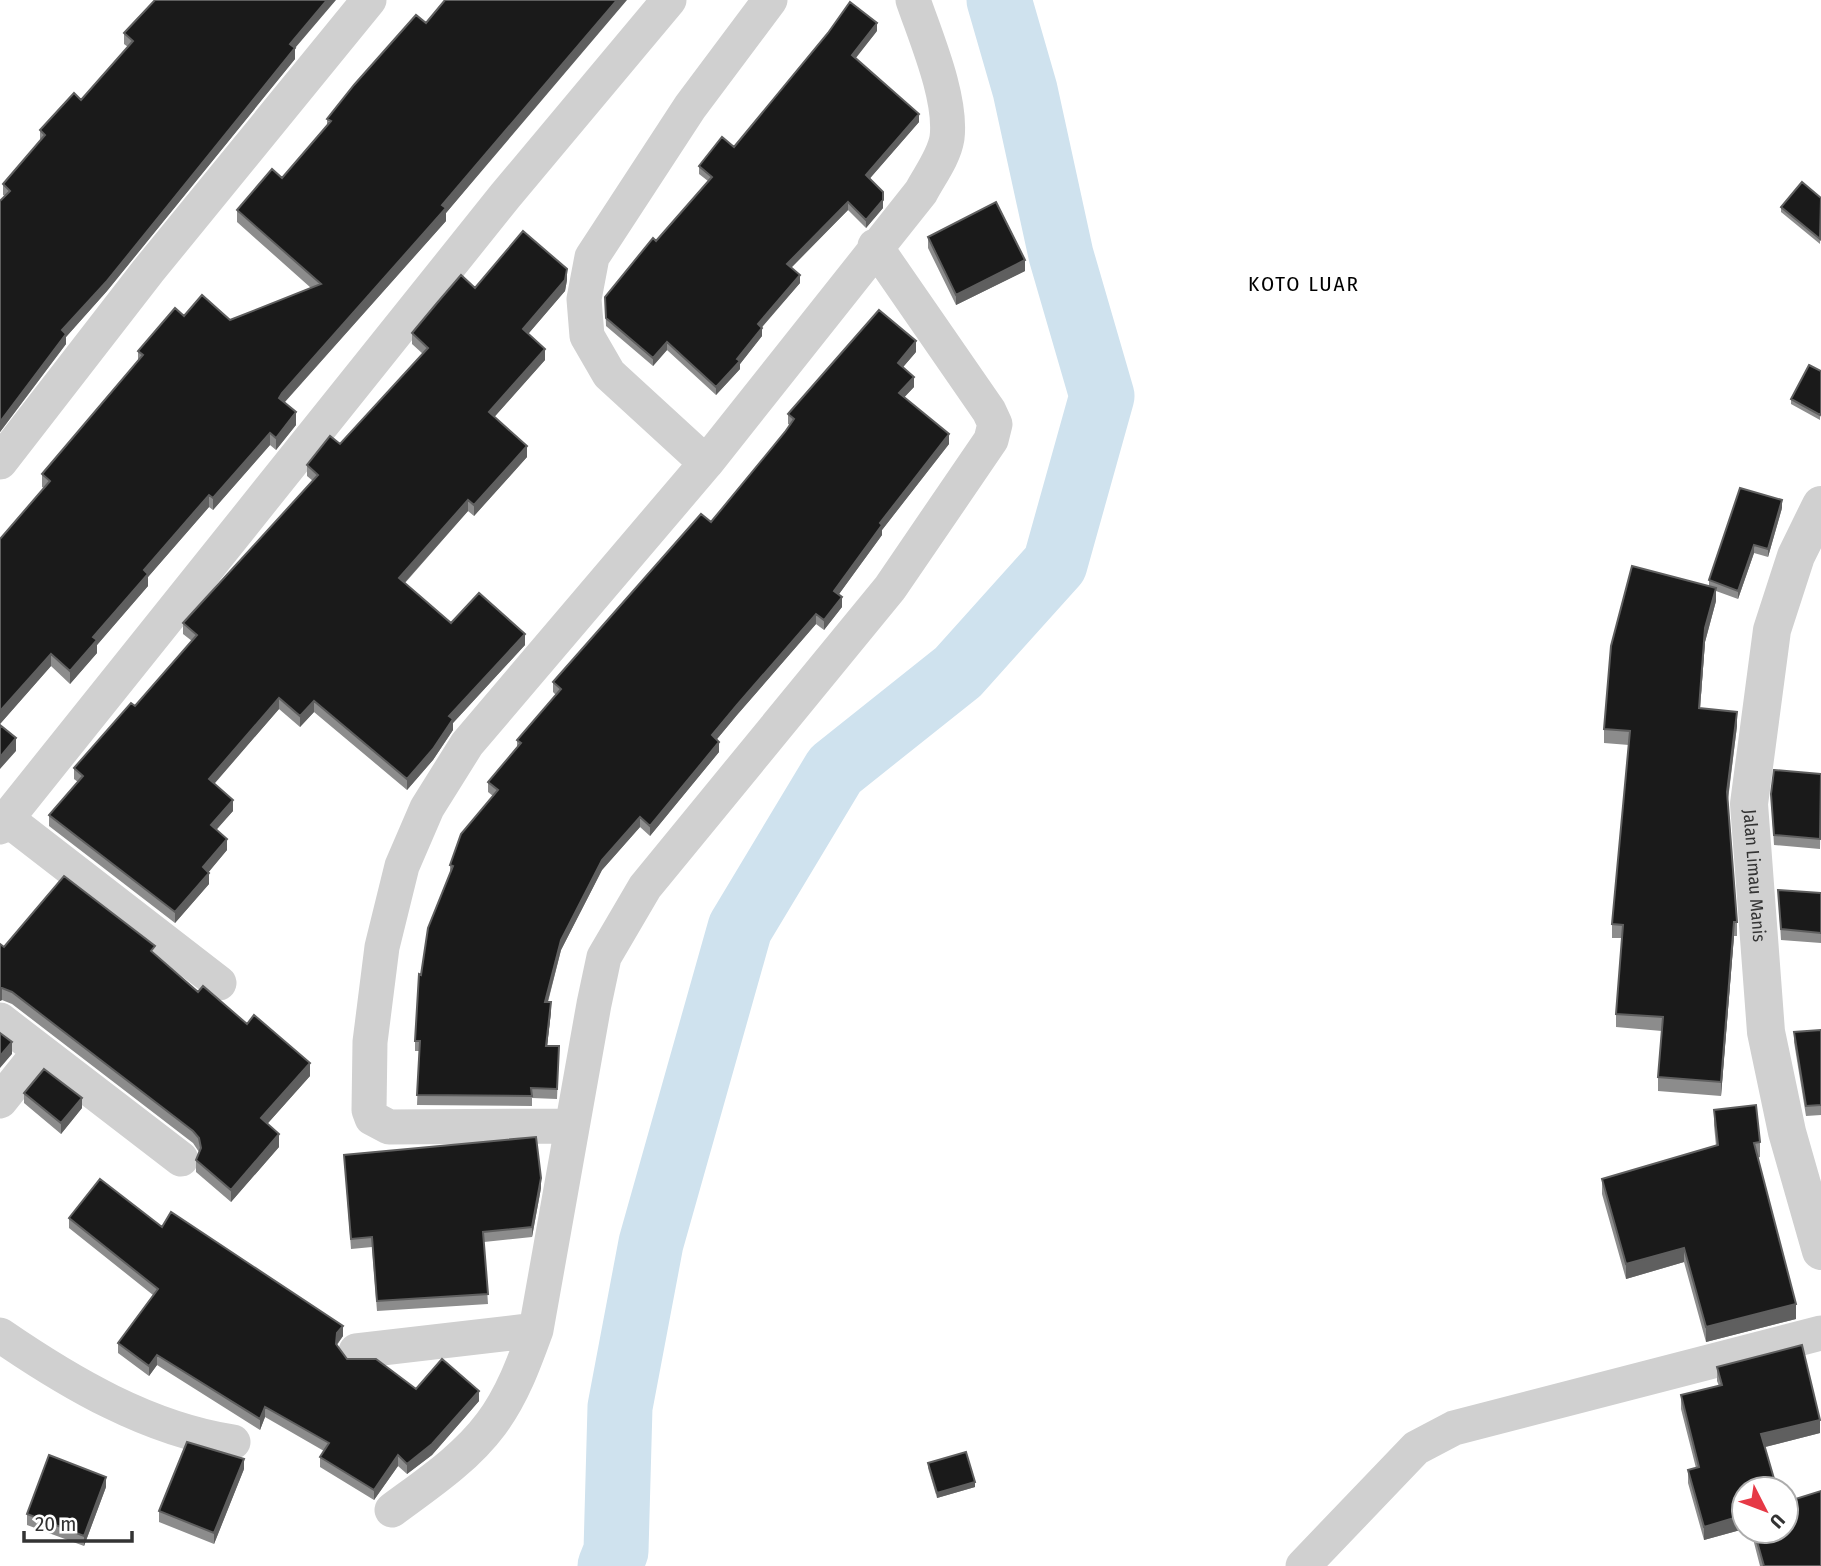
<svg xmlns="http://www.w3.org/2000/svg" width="1821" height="1566" viewBox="0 0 1821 1566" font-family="'Fira Sans Condensed',sans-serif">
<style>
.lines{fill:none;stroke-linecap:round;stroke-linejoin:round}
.river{stroke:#cfe2ee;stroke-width:65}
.minor{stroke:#d0d0d0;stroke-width:35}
.tertiary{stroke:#d0d0d0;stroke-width:38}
.wall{fill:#8c8c8c}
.shaded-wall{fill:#5f5f5f}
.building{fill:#1a1a1a;stroke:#5f5f5f;stroke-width:2}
.labels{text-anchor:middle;stroke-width:7;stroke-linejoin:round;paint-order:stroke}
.street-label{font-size:18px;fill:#333;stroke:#fff}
.quarter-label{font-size:21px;letter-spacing:2px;fill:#000;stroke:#fff}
</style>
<rect width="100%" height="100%" fill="#fff"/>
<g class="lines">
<path class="river" d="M610,1566L616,1551L620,1407L651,1243L740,928L835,770L958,672L1055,564L1102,396L1061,255L1025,90L999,0"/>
<path class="minor" d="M0,462L148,271L369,0
M706,463L609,374L587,336L584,299L592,257L690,107L770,0
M7,819L219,983
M0,827L505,196L669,0
M0,1020L181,1159
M0,1101L40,1051
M572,1126L389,1127L372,1118L369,1110L370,1042L382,947L402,866L427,808L467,744L706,463L921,192C930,175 944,157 947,138C952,98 926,38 913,0
M0,1335C70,1383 148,1429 233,1442
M356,1351L536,1330
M392,1510C427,1484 465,1459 491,1424C512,1396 524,1363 536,1330L594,1004L604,957L645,887L890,588L991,440L995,424L989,411L875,246
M1303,1566L1416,1448L1454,1428L1821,1333"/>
<path class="tertiary" id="s1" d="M1821,505L1796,556L1772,630L1749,804L1766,1032L1787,1132L1821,1251"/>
</g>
<path class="wall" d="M877,31L855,58L919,122L869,179L883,208L866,228L848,210L791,268L800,283L761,327L762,336L740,364V369L716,395L667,350L653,366L606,326L605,297L656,241L708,181L699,174V166L734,147Z
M124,33L295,48V59L107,291L66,337V344L0,432V201L5,196L3,195V184L40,141V130L81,100L128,47L124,44Z
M327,119L490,160L446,213V221L285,402L296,425L276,450L270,445L213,510L209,507L148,577V586L97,645V653L70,684L51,666L0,724V539L44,488L42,487V474L138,361V351L184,316L230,320L311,288L237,222V210L282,178L327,125Z
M1821,198L1820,244L1781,212V207Z
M928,237L1025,271L956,305L928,248Z
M567,280L565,291L528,334L545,360L494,417L527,457L474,516L468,511L405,583L451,623L525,645L453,723V730L433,760L407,790L314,712L300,727L279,709L214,783L233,811L216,829L227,850L208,872L209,884L175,923L49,826V815L78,782L74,779V768L135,706L192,641L183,634V623L313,481L307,476V465L340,444L423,354L412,344V333L475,288Z
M916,352L903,367L914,387L904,397L949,444L882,530V535L839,594L842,607L824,630L816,624L737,715L717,739L719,752L650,836L640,827L602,870L561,950L548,1002L551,1012L547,1046H559L557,1099L532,1098V1106L417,1105L419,1051H415V1041L421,975L450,874V865L493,796L488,792V782L517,748V740L556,695L553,692V682L711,522L785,432L790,425L788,424V414Z
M1821,371L1820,420L1791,404V399Z
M1782,508L1768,557L1754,553L1738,599L1716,591V601L1705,642L1700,708L1737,726L1728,800L1737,922V936H1734L1721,1096L1658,1091V1077L1662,1031L1616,1027V1014L1622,938H1612V924L1629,745L1604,743V729L1709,586V580Z
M1821,774L1820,849L1774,845L1771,794Z
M1778,890L1821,893V943L1781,940Z
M0,944L4,947L155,954L198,992L247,1024L310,1076L267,1124L279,1147L231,1202L196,1172V1160L199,1152L193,1143L12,1004L2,1000L0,1001Z
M1821,1030V1115L1806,1116L1794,1042V1032Z
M24,1093L82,1108L61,1134L24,1103Z
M1714,1110L1760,1142V1157L1757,1158L1796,1319L1706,1342L1684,1262L1626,1279L1602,1194V1179L1716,1146L1714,1125Z
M344,1155L541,1188L532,1237L484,1242L488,1304L377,1311L372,1247L351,1249Z
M69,1218L162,1227L343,1336L337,1345L347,1359L416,1389L479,1401L432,1455L407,1474L398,1466L374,1500L320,1467V1457L324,1451L265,1417L260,1430L157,1365L149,1376L118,1353V1343L153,1295L69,1228Z
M1717,1367L1820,1433L1765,1447L1744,1489V1529L1704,1540L1688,1483V1470L1696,1468L1681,1409V1395L1719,1386L1717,1381Z
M928,1463L975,1487L937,1498L928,1468Z
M244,1469L214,1544L159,1522V1511Z
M106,1487L84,1546L27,1525V1514Z
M1751,1531H1786L1821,1566H1760Z"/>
<path class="shaded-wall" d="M327,0H336L290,54V44Z
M617,0H627L446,213V221L282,405L279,398L282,393Z
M877,23V31L852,63V55Z
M295,48V59L107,291L66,337V344L0,432V422L62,330Z
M919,114V122L866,183V175Z
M883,200V208L866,228V220Z
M848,202V210L787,272V264Z
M1025,260V271L956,305V295Z
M567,269V280L565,291L523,340V329Z
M800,275V283L758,332V324Z
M762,328V336L740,364V369L716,395V387Z
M916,341V352L898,373V363Z
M667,342V350L653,366V358Z
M545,349V360L489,423V412Z
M914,377V387L899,403V393Z
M296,412V425L276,450V438Z
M270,433V445L213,510V498Z
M949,434V444L882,530V535L834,601V591L880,523Z
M527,446V457L474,516V505Z
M209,495V507L148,577V586L97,645V653L70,684V671L93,637L144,570Z
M468,500V511L399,589V578Z
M1782,500V508L1768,557V549Z
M1754,545V553L1738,599V591Z
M1716,588V601L1705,642L1699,722L1705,628Z
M842,597V607L824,630V620Z
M816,614V624L737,715L712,745V735L737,705Z
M525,634V645L453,723V730L433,760L407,790V779L449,716Z
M51,654V666L0,724V711Z
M279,698V709L209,790V779Z
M314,701V712L300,727V716Z
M1737,712V726L1727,805V792Z
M16,738V751L0,769V757Z
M719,742V752L650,836V826Z
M233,800V811L211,836V825Z
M640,817V827L602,870L561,950L545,1012V1002L561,940L602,860Z
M227,839V850L203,879V867Z
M209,873V884L175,923V912Z
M1734,922V936L1721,1096V1082Z
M0,988H2V1000L0,1001Z
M551,1002V1012L546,1056V1046Z
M12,1042V1054L0,1068V1056Z
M310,1063V1076L261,1131V1118Z
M82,1098V1108L61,1134V1123Z
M279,1134V1147L231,1202V1190Z
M541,1178V1188L532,1237V1227Z
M1684,1248V1262L1626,1279V1264Z
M1796,1304V1319L1706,1342V1327Z
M343,1326V1336L337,1344L336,1354L337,1333Z
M157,1355V1365L149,1376V1366Z
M479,1391V1401L432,1455L407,1474V1464Z
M265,1407V1417L260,1430V1419Z
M1820,1420V1433L1761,1448V1434Z
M398,1455V1466L374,1500V1490Z
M244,1459V1469L214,1544V1533Z
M106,1477V1487L84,1546V1536Z
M975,1482V1487L937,1498V1493Z
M1744,1515V1529L1704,1540V1527Z"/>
<path class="building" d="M155,0H327L290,44L295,48L107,281L62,330L66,334L0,422V201L10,191L3,184L45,135L40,130L74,93L81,100L133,41L124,33Z
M445,0H617L442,205L446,208L282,393L279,398L296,412L276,438L270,433L213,498L209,495L144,570L148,574L93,637L97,640L70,671L51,654L0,711V539L50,481L42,474L143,355L138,351L175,308L184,316L202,295L230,320L321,284L237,210L272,169L282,178L331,121L327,119L354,85L416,15L426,23Z
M850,2L877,23L852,55L919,114L866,175L883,192V200L866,220L848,202L787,264L800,275L758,324L762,328L737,359L740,361L716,387L667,342L653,358L606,318L605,297L653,238L656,241L712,177L699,166L722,137L734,147L828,33Z
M1802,182L1821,198L1820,239L1781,207Z
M996,202L1025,260L956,295L928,237Z
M523,231L567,269L565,280L523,329L545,349L489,412L527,446L474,505L468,500L399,578L451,623L479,593L525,634L449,716L453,719L433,749L407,779L314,701L300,716L279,698L209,779L233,800L211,825L227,839L203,867L209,873L175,912L49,815L83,776L74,768L131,703L135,706L197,635L183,623L318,475L307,465L330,436L340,444L428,348L412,333L437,303L461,275L475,288Z
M879,310L916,341L898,363L914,377L899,393L949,434L880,523L882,525L834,591L842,597L824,620L816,614L737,705L712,735L719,742L650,826L640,817L602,860L561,940L545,1002H551L546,1046H559L557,1089L531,1088L532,1096L417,1095L420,1041H415L419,974L421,975L428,928L453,866L450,865L461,834L498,790L488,782L521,743L517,740L561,689L553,682L701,514L711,522L785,432L794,419L788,414Z
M1809,365L1821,371V413L1820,415L1791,399Z
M1740,488L1782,500L1768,549L1754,545L1738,591L1709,580Z
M1632,566L1716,588L1705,628L1699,708L1737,712L1727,792L1737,922H1734L1721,1082L1658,1077L1663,1017L1616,1014L1623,925L1612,924L1630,731L1604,729L1611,646Z
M0,725L16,738L0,757Z
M1774,770L1821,774L1820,839L1774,835L1771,794Z
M64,876L155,946L151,951L198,992L203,986L247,1024L254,1015L310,1063L261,1118L279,1134L231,1190L196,1160L201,1148L199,1138L193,1131L12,992L2,988H0V944L4,947Z
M1778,890L1821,893V933L1781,929Z
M1821,1030V1105L1806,1106L1794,1032Z
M0,1033L12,1042L0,1056Z
M44,1069L82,1098L61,1123L24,1093Z
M1756,1105L1760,1142L1754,1143L1796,1304L1706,1327L1684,1248L1626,1264L1602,1179L1718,1145L1714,1110Z
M536,1137L541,1178L532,1227L483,1232L488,1294L377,1301L372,1237L351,1239L344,1155Z
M100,1179L162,1227L171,1212L343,1326L337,1333L336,1344L347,1359H376L416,1389L442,1359L479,1391L432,1444L407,1464L398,1455L374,1490L320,1457L329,1443L265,1407L260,1419L157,1355L149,1366L118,1343L158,1289L69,1218Z
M1802,1345L1820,1420L1761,1434L1777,1489H1744V1515L1704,1527L1688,1470L1699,1467L1681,1395L1722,1385L1717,1367Z
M187,1442L244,1459L214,1533L159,1511Z
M966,1452L975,1482L937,1493L928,1463Z
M49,1455L106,1477L84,1536L27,1514Z
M1821,1491V1566H1764L1754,1531H1786V1502Z"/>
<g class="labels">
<g class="street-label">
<text dy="6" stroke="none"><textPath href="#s1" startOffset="382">Jalan Limau Manis</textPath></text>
</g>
<g class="quarter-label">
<text x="1304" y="291">KOTO LUAR</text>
</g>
</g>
<g transform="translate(1765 1510) rotate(132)"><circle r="33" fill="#ffffff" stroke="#adadad" stroke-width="2"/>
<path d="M0-5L12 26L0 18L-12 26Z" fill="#e63946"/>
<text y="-10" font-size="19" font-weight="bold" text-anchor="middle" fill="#333333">U</text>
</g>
<path d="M24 1531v10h108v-10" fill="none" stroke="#333333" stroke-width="3.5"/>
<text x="35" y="1531" font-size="21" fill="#333333" stroke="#ffffff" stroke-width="5" paint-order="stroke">20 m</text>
</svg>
